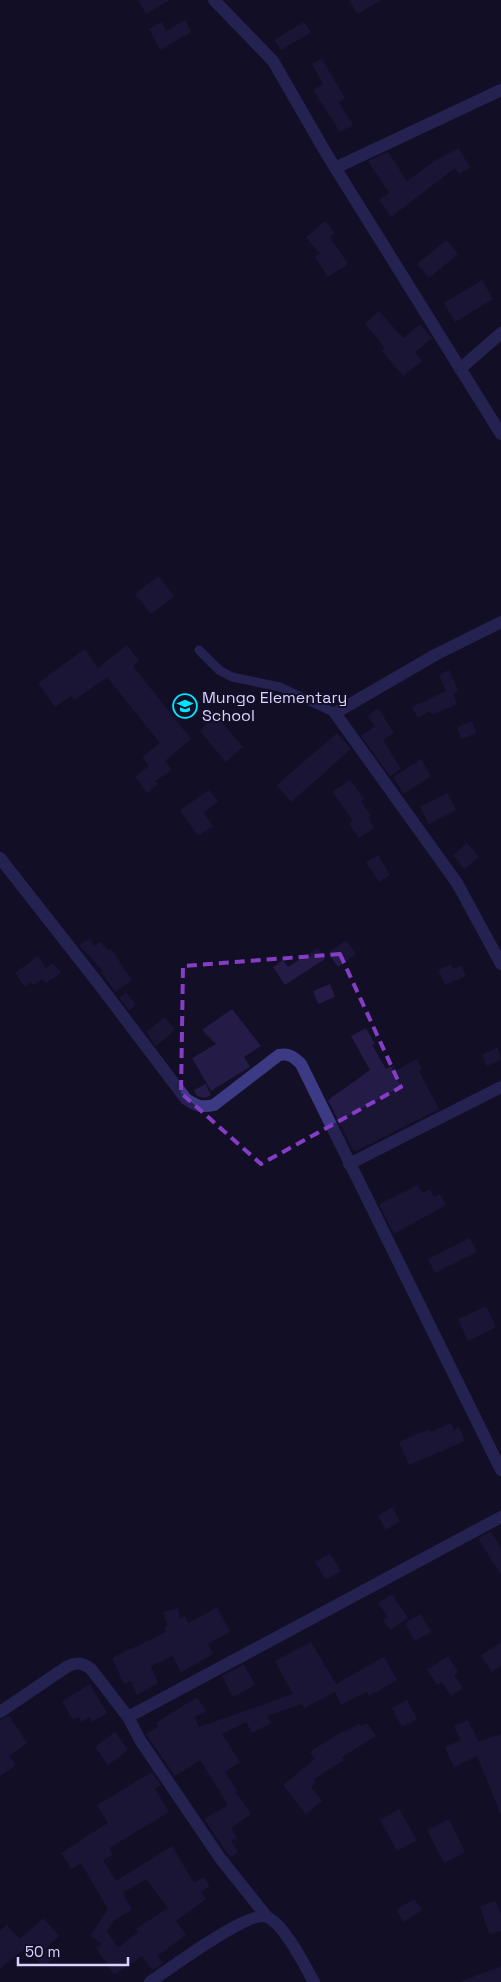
<svg xmlns="http://www.w3.org/2000/svg" width="501" height="1982" viewBox="0 0 501 1982" font-family="'Space Grotesk',sans-serif">
<style>
.building{fill:#241b47;fill-rule:evenodd}
.lines{fill:none;stroke-linecap:round;stroke-linejoin:round}
.service{stroke:#3d3a85;stroke-width:9}
.minor{stroke:#3d3a85;stroke-width:12}
.marked{fill:none;stroke:#843dc5;stroke-width:4;stroke-dasharray:10 6;stroke-linejoin:round}
.labels{text-anchor:middle;stroke-width:4;stroke-linejoin:round;paint-order:stroke}
.poi-label{font-size:16px;fill:#d9d4ff;stroke:#130f26;text-anchor:start}
</style>
<rect width="100%" height="100%" fill="#130f26"/>
<path class="building" d="M138,0H170L146,14Z
M349,0H382L357,14Z
M185,20L191,32L160,50L149,29L162,22L166,31Z
M304,22L311,32L281,50L274,40Z
M322,59L345,98L339,102L353,125L340,132L313,90L323,84L312,64Z
M459,148L470,168L459,174L455,168L391,217L379,200L389,193L368,161L388,152L407,181L436,160Z
M325,221L335,233L330,237L348,264L328,277L315,257L320,254L306,237Z
M446,240L458,254L429,278L417,264Z
M482,280L493,299L455,322L444,303Z
M379,311L403,338L420,324L432,338L415,352L422,361L403,376L382,351L385,348L365,324Z
M158,576L174,596L151,614L135,594Z
M127,645L139,661L133,666L191,739L165,761L172,770L155,781L158,784L147,793L135,777L149,766L142,757L160,743L107,677L75,700L71,696L55,707L38,683L85,649L98,668Z
M449,670L458,691L453,694L457,704L432,715L430,711L418,718L412,707L446,691L439,675Z
M378,708L394,733L383,740L401,769L390,776L361,736L375,726L367,716Z
M216,715L243,747L226,762L200,731Z
M472,721L477,733L461,739L457,727Z
M337,733L351,749L291,802L277,785Z
M421,759L431,776L404,794L393,777Z
M350,780L364,799L361,801L371,816L368,817L374,828L359,838L349,824L353,821L332,792Z
M209,790L218,801L204,813L213,826L198,836L180,810Z
M447,793L456,810L429,824L420,807Z
M467,843L479,857L464,869L453,855Z
M378,855L390,875L379,882L366,862Z
M90,939L94,946L100,942L109,951L111,949L132,980L115,992L101,972L103,971L79,945Z
M346,940L356,954L338,967L328,953Z
M318,948L325,959L285,985L273,967L283,960L288,967Z
M38,956L46,968L53,963L61,973L46,983L42,979L33,985L31,982L25,987L15,973Z
M451,964L453,969L461,965L466,976L445,985L438,970Z
M330,984L335,997L318,1004L313,991Z
M126,992L136,1005L129,1010L119,998Z
M232,1009L261,1046L244,1057L250,1067L211,1091L192,1058L216,1044L202,1030Z
M165,1017L175,1030L156,1046L146,1032Z
M366,1028L375,1044L372,1045L386,1069L394,1065L396,1070L417,1059L422,1070L419,1071L439,1109L354,1152L328,1100L370,1070L351,1036Z
M498,1047L501,1060L487,1066L482,1055Z
M206,1084L211,1095L205,1098L197,1096L194,1090Z
M418,1185L422,1193L430,1189L434,1197L440,1194L446,1205L394,1234L379,1204Z
M470,1238L477,1252L435,1273L428,1259Z
M486,1306L496,1327L468,1341L458,1319Z
M451,1423L454,1430L459,1427L465,1441L409,1465L399,1442L429,1429L431,1432Z
M392,1507L400,1521L386,1530L378,1516Z
M491,1532L501,1548V1575L478,1538Z
M330,1553L341,1571L326,1580L315,1562Z
M392,1594L408,1618L390,1630L383,1620L388,1617L378,1603Z
M217,1607L230,1632L208,1644L213,1654L181,1672L172,1656L151,1666L158,1683L137,1695L131,1681L124,1684L112,1658L166,1632L164,1628L168,1626L163,1612L178,1608L180,1619L185,1616L189,1623Z
M421,1614L431,1632L415,1641L405,1623Z
M311,1642L336,1684L384,1657L397,1680L369,1696L367,1692L341,1705L335,1692L304,1708L302,1704L267,1716L271,1723L252,1733L246,1722L222,1734L240,1762L225,1772L238,1792L236,1793L251,1814L231,1828L237,1838L231,1841L238,1852L230,1857L204,1819L228,1805L200,1760L175,1776L146,1734L158,1727L156,1723L197,1697L206,1711L195,1717L199,1727L293,1694L275,1661Z
M501,1643V1666L492,1672L481,1655Z
M448,1656L458,1672L454,1675L463,1688L451,1696L442,1682L437,1685L427,1670Z
M244,1664L255,1685L233,1697L222,1676Z
M90,1684L107,1713L92,1722L90,1717L81,1722L79,1717L73,1720L62,1701Z
M407,1700L417,1719L402,1727L392,1708Z
M9,1716L27,1743L9,1756L16,1765L0,1776V1720Z
M468,1720L479,1742L501,1734V1815L477,1756L454,1767L445,1747L461,1740L454,1726Z
M367,1723L376,1736L342,1757L344,1760L314,1779L316,1782L311,1787L322,1801L306,1814L283,1785L315,1759L310,1752L336,1735L360,1724L361,1726Z
M115,1732L128,1750L108,1765L95,1747Z
M152,1772L161,1785L155,1789L169,1812L109,1848L113,1855L103,1860L116,1881L172,1846L194,1883L204,1877L210,1886L201,1892L206,1899L176,1921L186,1935L157,1956L163,1963L153,1970L142,1956L114,1975L96,1948L102,1944L90,1936L108,1909L81,1863L71,1869L61,1853L108,1823L97,1805ZM146,1879L168,1908L136,1929L138,1932L118,1948L107,1931L114,1920L132,1910L123,1893Z
M399,1809L417,1840L397,1851L380,1820Z
M449,1819L465,1852L444,1863L427,1830Z
M414,1899L422,1910L404,1922L396,1910Z
M496,1901L501,1916V1931L489,1934L480,1906Z
M43,1918L59,1936L47,1947L56,1956L44,1967L24,1949L0,1969V1931L7,1925L20,1939Z
M501,1966V1982H462V1981Z"/>
<g class="lines">
<path class="service" d="M199,650L219,670L232,677L280,687L335,713"/>
<path class="minor" d="M214,0L273,61L326,153L501,434
M335,168L501,90
M460,369L501,333
M501,622L435,655L335,713L457,883L501,964
M0,858L98,983L186,1099C196,1106 202,1108 214,1105L279,1055C289,1053 294,1057 301,1064L501,1470
M349,1164L501,1087
M0,1712L68,1666C78,1662 83,1663 91,1669L128,1717
M267,1917L220,1858L140,1740L128,1717L501,1517
M150,1982C168,1970 250,1909 267,1917C284,1924 305,1966 314,1982"/>
</g>
<path d="M0 0H501V1982H0ZM340,954L401,1087L261,1164L181,1093L183,966Z" fill="#130f26" fill-opacity=".55" fill-rule="evenodd"/>
<path class="marked" d="M340,954L401,1087L261,1164L181,1093L183,966Z"/>
<defs>
<g id="school-ring" transform="scale(1.25)"><circle r="9.5" fill="#130f26" stroke="#00e5ff" stroke-width="1.5"/><path d="M0-5L7-2L0 1L-7-2ZM-4 1L0 2.5L4 1V4Q0 6-4 4Z" fill="#00e5ff"/></g>
</defs>
<g fill-rule="evenodd">
<use href="#school-ring" x="185" y="706"/>
</g>
<g class="labels">
<g class="poi-label">
<text x="202" y="703">Mungo Elementary<tspan x="202" dy="18">School</tspan></text>
</g>
</g>
<path d="M18 1957v8h110v-8" fill="none" stroke="#d9d4ff" stroke-width="2.5"/>
<text x="25" y="1957" font-size="15" fill="#d9d4ff" stroke="#130f26" stroke-width="4" paint-order="stroke">50 m</text>
</svg>
